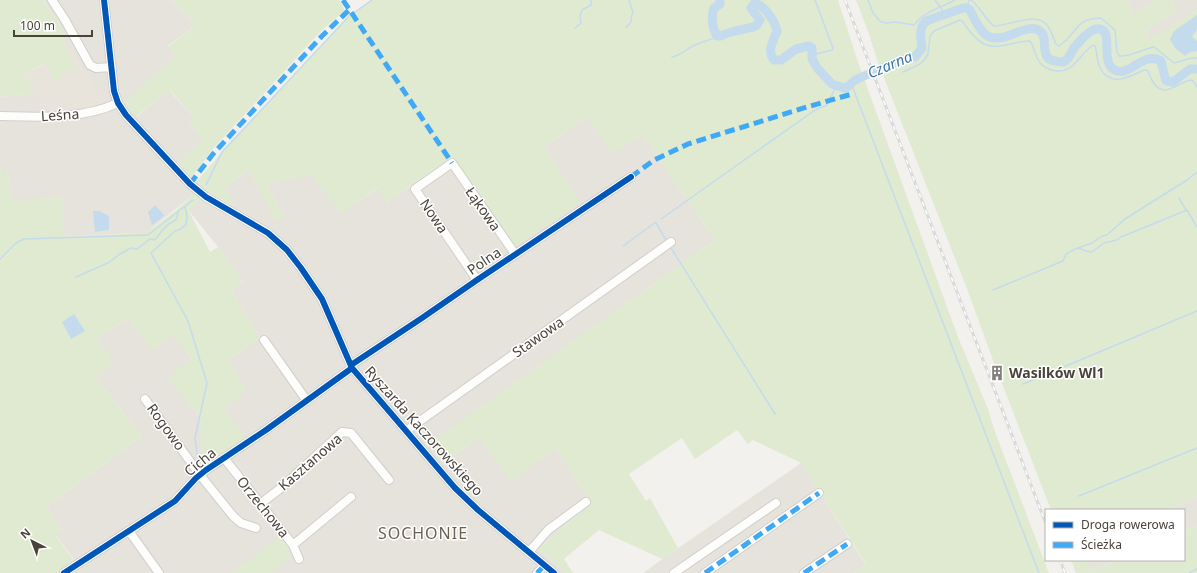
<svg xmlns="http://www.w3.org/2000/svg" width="1197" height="573" viewBox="0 0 1197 573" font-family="'Noto Sans',sans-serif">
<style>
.residential{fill:#e6e3dd}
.education{fill:#e8e4db}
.green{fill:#e0ead1;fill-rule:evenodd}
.water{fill:#c3dbec}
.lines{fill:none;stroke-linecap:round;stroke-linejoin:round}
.stream{stroke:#c3dbec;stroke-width:1.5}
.river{stroke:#c3dbec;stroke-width:9}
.minor-casing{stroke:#d1cfcc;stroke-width:10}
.minor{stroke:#fdfdfc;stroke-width:8}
.rail-casing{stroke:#dadada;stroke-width:3}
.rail{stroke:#fff;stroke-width:1.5;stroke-dasharray:4.5;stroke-linecap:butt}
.quiet{stroke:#3fa9f5;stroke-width:5;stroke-dasharray:10 5;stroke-linecap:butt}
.cycleway-casing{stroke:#fff;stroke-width:8}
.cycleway{stroke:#0057b8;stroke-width:6}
.labels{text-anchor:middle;stroke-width:3;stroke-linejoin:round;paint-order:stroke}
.street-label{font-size:14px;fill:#49433a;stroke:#fff}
.poi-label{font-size:14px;font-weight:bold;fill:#49433a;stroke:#fff;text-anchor:start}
.water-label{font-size:15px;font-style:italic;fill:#3a77a4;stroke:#fff}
.quarter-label{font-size:16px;letter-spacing:1px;fill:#6b6152;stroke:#fff}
</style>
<rect width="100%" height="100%" fill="#f3f1ee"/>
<path class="residential" d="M43,0H172L196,25L168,46L177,56L136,117L169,90L195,119L189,123L204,140L178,164L191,178L210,193L234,207L225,188L248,170L284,217L266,184L312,174L341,213L378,188L387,202L453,157L544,147L587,117L643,135L715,240L429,445L444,463L479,437L556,448L591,503L538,549L566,573H58L75,561L56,535L62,530L46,507L142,436L96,378L97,339L128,318L152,349L174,334L192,359L168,378L198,414L201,427V469L221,454L224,409L229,360L260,337L231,291L243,282L218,247L189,211L194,194L146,233L63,236L12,201L7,169H0V97L35,94L60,25Z
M1127,0H1156L1133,16Z
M1172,0H1197V10L1150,40L1145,31L1177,11Z
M801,463L866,565L854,573H643Z
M1197,497V525L1184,531V510H1167Z
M1086,560H1117L1090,571Z"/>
<path class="education" d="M71,49L105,101L102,106L55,114H48L24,75Z"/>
<path class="green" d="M0,0H43L60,25L67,51L76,68L55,80L45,63L24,75L36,94L0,97Z
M172,0H339L345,10L319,33L213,149L191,178L178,163L204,140L189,123L194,118L170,90L135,117L124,102L177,56L168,47L196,25Z
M372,0H838L857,59L958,337L988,409L995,432L1049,573H854L866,564L801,463L643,573L662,559L599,530L564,559L573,573H566L538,549L591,503L556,448L511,481L479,437L444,463L428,445L715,240L643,135L612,153L587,117L544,147L581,202L515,247L452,157L387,202L377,188L341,214L312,175L266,184L284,217L275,220L248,170L225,188L235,207L210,193L196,182L222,152L350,15ZM737,430L748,444L753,440L801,463L678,548L650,498L646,501L629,474L682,438L695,459Z
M856,0H1127L1133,15L1156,0H1172L1178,11L1145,31L1150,39L1197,10V497L1167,510H1051L1001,381L1004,377L1000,367L995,366L969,294L877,60L869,34Z
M0,169H7L12,201L62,196L63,236L146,233L175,211L194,194L201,199L189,211L210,252L218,247L243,282L231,291L260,337L229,360L246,390L224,409L245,438L201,469V427L198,414L167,378L192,359L174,334L152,350L128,318L97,339L114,362L96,378L142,436L46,507L62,530L56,536L75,562L58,573H0Z
M1197,525V573H1076L1071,560H1086L1091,571L1117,560H1184V531Z
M279,537L294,554L271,573H220L233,572Z"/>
<path class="water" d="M1197,15V29L1192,37L1197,41V51L1190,52L1185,56L1175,48L1170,39L1174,31Z
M154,206H156L164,215L163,217L152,225L148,212Z
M93,211H99L109,216V230L95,232Z
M74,314L85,331L71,339L62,322Z"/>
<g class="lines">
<path class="stream" d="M868,0L873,13L881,22L887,23L895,22L914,25C924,11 941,8 955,0
M935,0L941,8L945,15
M971,0C980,7 985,19 994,26C1008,26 1036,12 1046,24C1051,29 1053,38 1056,44L1059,46C1077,34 1075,18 1101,18L1115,30L1117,52L1119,56C1130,57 1143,49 1154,47L1174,63L1192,58H1197
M967,8L969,0
M355,12L372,0
M626,27L631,22V17L633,13L629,0
M575,28L581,23L580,16L582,10L591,5V0
M812,55L832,50L833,48L815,0
M672,57C683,55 689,46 700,43C707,40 712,40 717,36
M903,72L920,64L925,59L928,54L930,36L934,31L960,20L962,21C966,26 970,32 974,36C992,56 1008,41 1030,41C1035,48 1035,58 1041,64C1044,67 1048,69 1052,70C1073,76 1078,55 1093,45L1095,46C1097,52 1097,59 1099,65C1108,88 1128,78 1144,70H1147C1150,74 1150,78 1153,82C1164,100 1178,82 1191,80L1193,81L1197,87
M851,83L1039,573
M830,99L836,86
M206,185L222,152L350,15
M1179,198L1186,210
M185,207L187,217L186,224L181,229L175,231L151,253L188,321L207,383L195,438L198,461
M661,219L815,110L827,105L828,103
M656,223L666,240
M623,246L656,222
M671,248L775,414
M1078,248L1086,251L1092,252L1104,243L1117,240L1121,237L1187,210L1197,227
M0,259L16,243L24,239L148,235L193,200
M76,277L108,263L120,254L131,248L137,249L150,239L155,240C159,235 164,227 169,224C176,220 177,221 178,212
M993,290L1063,261L1066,254L1075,249L1092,243L1102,236L1107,235L1125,219L1187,180L1197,172
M1023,384L1197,311
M1079,496L1197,448
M1189,573L1197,569"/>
<path class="river" d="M720,0V4L714,8C711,17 712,28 717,36H721C731,30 745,30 756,26L760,20L751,8L754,4C764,3 775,22 777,31C774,40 766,50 774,60H781L796,49L809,46L812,48V59L818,69L832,84L844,88H846L855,80L898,61L915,57L922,48C921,38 918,29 926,21L963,8H967L970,10C974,18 979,30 986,35C1004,47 1028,19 1041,32C1049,39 1038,60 1056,61C1058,62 1061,62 1063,62C1069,60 1071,53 1074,48C1079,42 1091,27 1100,29C1113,32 1101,60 1113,69C1129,80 1142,50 1161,61L1166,81L1173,82L1190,69H1197"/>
<g class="minor-casing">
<path id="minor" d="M52,0L65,20L90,65L96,68L112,67
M104,0L114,91L118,103L126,115L190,184L206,197L268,233L287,250L301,268L322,299L352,368L455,488L478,510L554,573
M0,116C40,117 80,120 118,103
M477,280L415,189L452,163L515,254
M264,340L307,401
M351,365L422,318L477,280L631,177
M145,399L200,475L233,516L241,523L256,528
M406,431L671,242
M224,458L293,545L299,559
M260,504L281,488L342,432L351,433L389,480
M129,531L159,573
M293,545L351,497
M529,552L548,530L586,502
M64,573L175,501L196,478L206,470L266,430L352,368
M537,573L544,566
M674,573L776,503
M705,573L819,493
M804,573L847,544"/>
</g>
<use href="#minor" class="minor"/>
<g class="rail-casing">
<path id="rail" d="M845,0L1046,524
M1060,560L1065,573"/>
</g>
<use href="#rail" class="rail"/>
<path class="quiet" d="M343,0L452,163
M631,177L654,160L688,144L807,107L852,94
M190,184L213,154L322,36L349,10
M537,573L544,566
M705,573L819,493
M804,573L847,544"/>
<g class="cycleway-casing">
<path id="cycleway" d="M104,0L114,91L118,103L126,115L190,184L206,197L268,233L287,250L301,268L322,299L352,368L455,488L478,510L554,573
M351,365L422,318L477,280L631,177
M64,573L175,501L196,478L206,470L266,430L352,368"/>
</g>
<use href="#cycleway" class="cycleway"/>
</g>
<defs>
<g id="building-bare" transform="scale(1.2)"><path d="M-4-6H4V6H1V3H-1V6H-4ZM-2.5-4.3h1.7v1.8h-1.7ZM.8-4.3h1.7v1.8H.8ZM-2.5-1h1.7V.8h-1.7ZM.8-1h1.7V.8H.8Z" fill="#848079" stroke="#fff" stroke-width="2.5" paint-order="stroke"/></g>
</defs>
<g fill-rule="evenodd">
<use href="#building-bare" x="997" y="373"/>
</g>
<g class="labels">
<g class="street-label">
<text transform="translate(60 115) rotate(-4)" y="5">Leśna</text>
<text transform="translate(483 209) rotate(55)" y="5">Łąkowa</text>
<text transform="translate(434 216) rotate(56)" y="5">Nowa</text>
<text transform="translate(484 261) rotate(-34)" y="5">Polna</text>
<text transform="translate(538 337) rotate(-35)" y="5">Stawowa</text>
<text transform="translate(166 427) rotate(54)" y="5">Rogowo</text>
<text transform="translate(424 431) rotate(48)" y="5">Ryszarda Kaczorowskiego</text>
<text transform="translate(200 462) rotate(-39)" y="5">Cicha</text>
<text transform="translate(310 462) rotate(-41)" y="5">Kasztanowa</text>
<text transform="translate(263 507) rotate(51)" y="5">Orzechowa</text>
</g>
<g class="poi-label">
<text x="1009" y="378">Wasilków Wl1</text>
</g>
<g class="water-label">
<text transform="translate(890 65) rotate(-23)" y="5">Czarna</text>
</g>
<g class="quarter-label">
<text x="423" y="539">SOCHONIE</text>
</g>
</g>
<rect x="1045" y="509" width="140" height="52" fill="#ffffff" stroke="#b6b4b0"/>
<rect x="1053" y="522" width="20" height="6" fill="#0057b8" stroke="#b6b4b0"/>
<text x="1081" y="529" font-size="12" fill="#49433a">Droga rowerowa</text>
<rect x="1053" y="542" width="20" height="6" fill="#3fa9f5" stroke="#b6b4b0"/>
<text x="1081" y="549" font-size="12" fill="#49433a">Ścieżka</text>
<g transform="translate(32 541) rotate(318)" stroke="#ffffff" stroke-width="3" paint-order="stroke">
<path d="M0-3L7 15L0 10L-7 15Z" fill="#49433a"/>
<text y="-6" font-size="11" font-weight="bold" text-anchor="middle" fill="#49433a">N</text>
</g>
<path d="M14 30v6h78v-6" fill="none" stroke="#49433a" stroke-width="2"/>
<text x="20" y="30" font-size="12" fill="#49433a" stroke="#ffffff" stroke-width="3" paint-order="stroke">100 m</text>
</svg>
